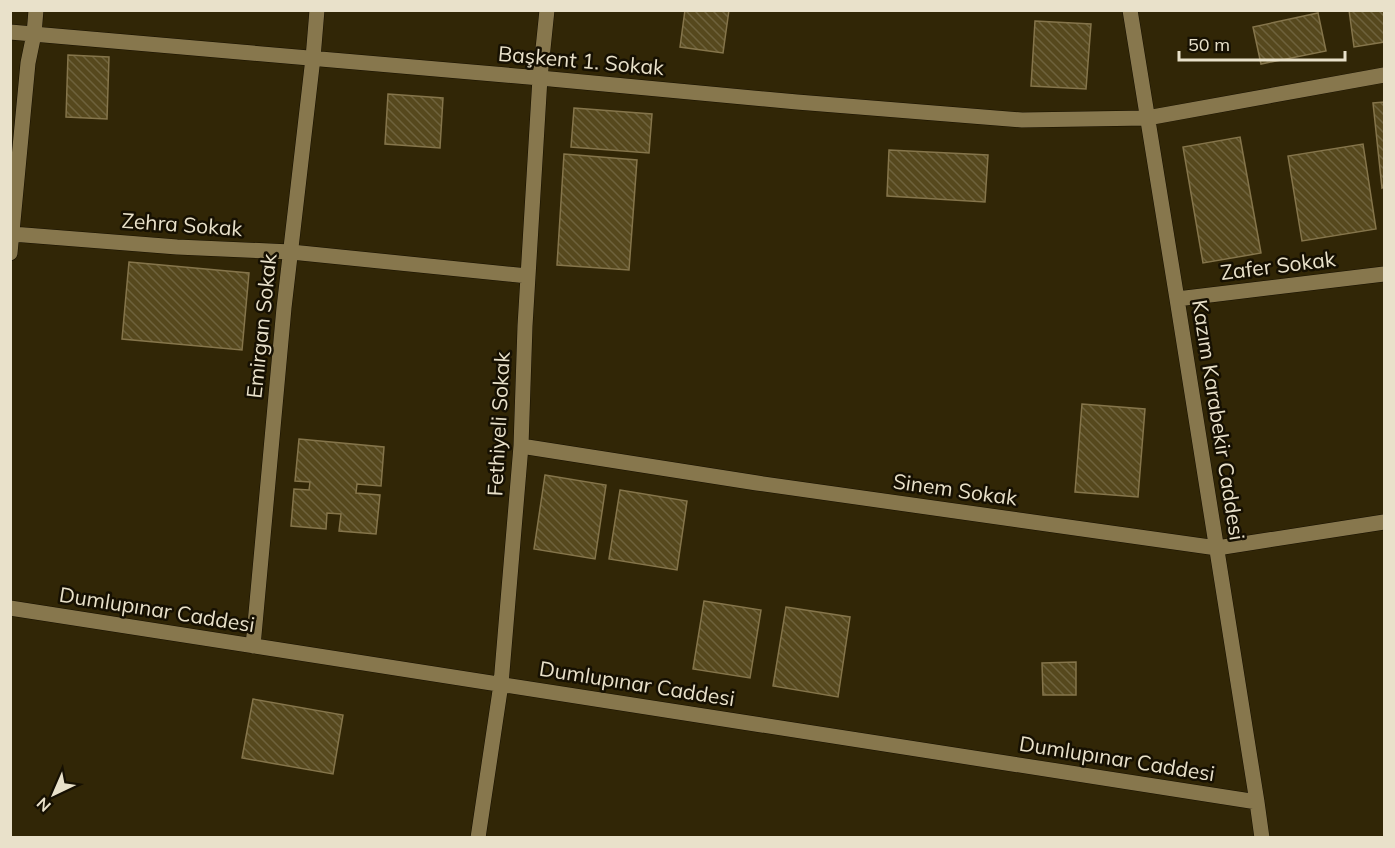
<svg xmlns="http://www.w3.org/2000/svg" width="1395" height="848" viewBox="0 0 1395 848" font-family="Mulish,sans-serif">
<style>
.building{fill:url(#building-back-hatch);stroke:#85754b;stroke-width:1.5}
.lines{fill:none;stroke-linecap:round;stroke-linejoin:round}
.minor-casing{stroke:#171000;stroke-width:16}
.minor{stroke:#87774d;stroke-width:15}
.labels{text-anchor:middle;stroke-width:5;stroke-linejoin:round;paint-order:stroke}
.street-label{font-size:21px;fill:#e9e1ca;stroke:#161002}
</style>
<defs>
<pattern id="building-back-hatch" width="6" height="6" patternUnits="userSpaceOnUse" patternTransform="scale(1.5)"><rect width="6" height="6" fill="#56481d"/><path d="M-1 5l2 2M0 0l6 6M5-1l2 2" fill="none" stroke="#6e623c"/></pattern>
</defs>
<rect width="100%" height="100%" fill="#312606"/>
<path class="building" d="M685,10H729L723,53L680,47Z
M1349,10H1384V42L1354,47Z
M1318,13L1326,51L1261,64L1253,27Z
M1035,21L1091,24L1086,89L1031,86Z
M68,55L109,57L107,119L66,117Z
M388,94L443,98L440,148L385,144Z
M1384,102V187L1382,188L1373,103Z
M574,108L652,114L649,153L571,147Z
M1240,137L1261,253L1203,263L1183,147Z
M1363,144L1376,229L1302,241L1288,156Z
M889,150L988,155L985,202L887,196Z
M564,154L637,160L629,270L557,265Z
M129,262L249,273L242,350L122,339Z
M1082,404L1145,409L1138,497L1075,492Z
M299,439L384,447L381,486L357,484L356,493L380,495L376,534L339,531L341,514L327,513L326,529L291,526L294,489L309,490L310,482L295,481Z
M545,475L606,485L595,559L534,549Z
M620,490L687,501L677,570L609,559Z
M704,601L761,610L750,678L693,669Z
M786,607L850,617L838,697L773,686Z
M1076,662V695H1043L1042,663Z
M253,699L343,715L333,774L242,758Z"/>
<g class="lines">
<g class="minor-casing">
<path id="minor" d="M1130,10L1177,299L1257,802L1262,838
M10,32L540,78L797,102L1022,120L1147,118L1384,75
M12,234L177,247L291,252L528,276
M10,253L28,63L34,34L36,10
M1177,299L1384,274
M521,446L757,483L1217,548L1384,522
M10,608L1257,802
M253,646L284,308L313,58L317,10
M478,838L501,684L521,446L525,326L540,78L547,10"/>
</g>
<use href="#minor" class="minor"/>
</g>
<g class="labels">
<g class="street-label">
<text transform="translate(581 61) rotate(5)" y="7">Başkent 1. Sokak</text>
<text transform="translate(182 225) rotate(4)" y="7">Zehra Sokak</text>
<text transform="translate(1278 266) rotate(-7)" y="7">Zafer Sokak</text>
<text transform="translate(262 326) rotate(-84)" y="7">Emirgan Sokak</text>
<text transform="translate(1218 420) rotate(81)" y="7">Kazım Karabekir Caddesi</text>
<text transform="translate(499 424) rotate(-87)" y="7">Fethiyeli Sokak</text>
<text transform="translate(955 490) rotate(8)" y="7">Sinem Sokak</text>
<text transform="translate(157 610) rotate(9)" y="7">Dumlupınar Caddesi</text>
<text transform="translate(637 684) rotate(9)" y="7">Dumlupınar Caddesi</text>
<text transform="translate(1117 759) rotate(9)" y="7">Dumlupınar Caddesi</text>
</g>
</g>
<rect width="1395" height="848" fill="none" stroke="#e9e1ca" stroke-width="24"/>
<g transform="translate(54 794) rotate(224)" stroke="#161002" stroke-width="4.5" paint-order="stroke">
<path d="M0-4.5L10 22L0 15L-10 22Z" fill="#e9e1ca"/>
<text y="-9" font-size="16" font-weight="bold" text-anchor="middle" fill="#e9e1ca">N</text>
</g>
<path d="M1179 51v9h166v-9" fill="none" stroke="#e9e1ca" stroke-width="3"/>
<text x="1188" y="51" font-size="18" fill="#e9e1ca" stroke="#161002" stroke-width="4.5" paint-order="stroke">50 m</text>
</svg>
